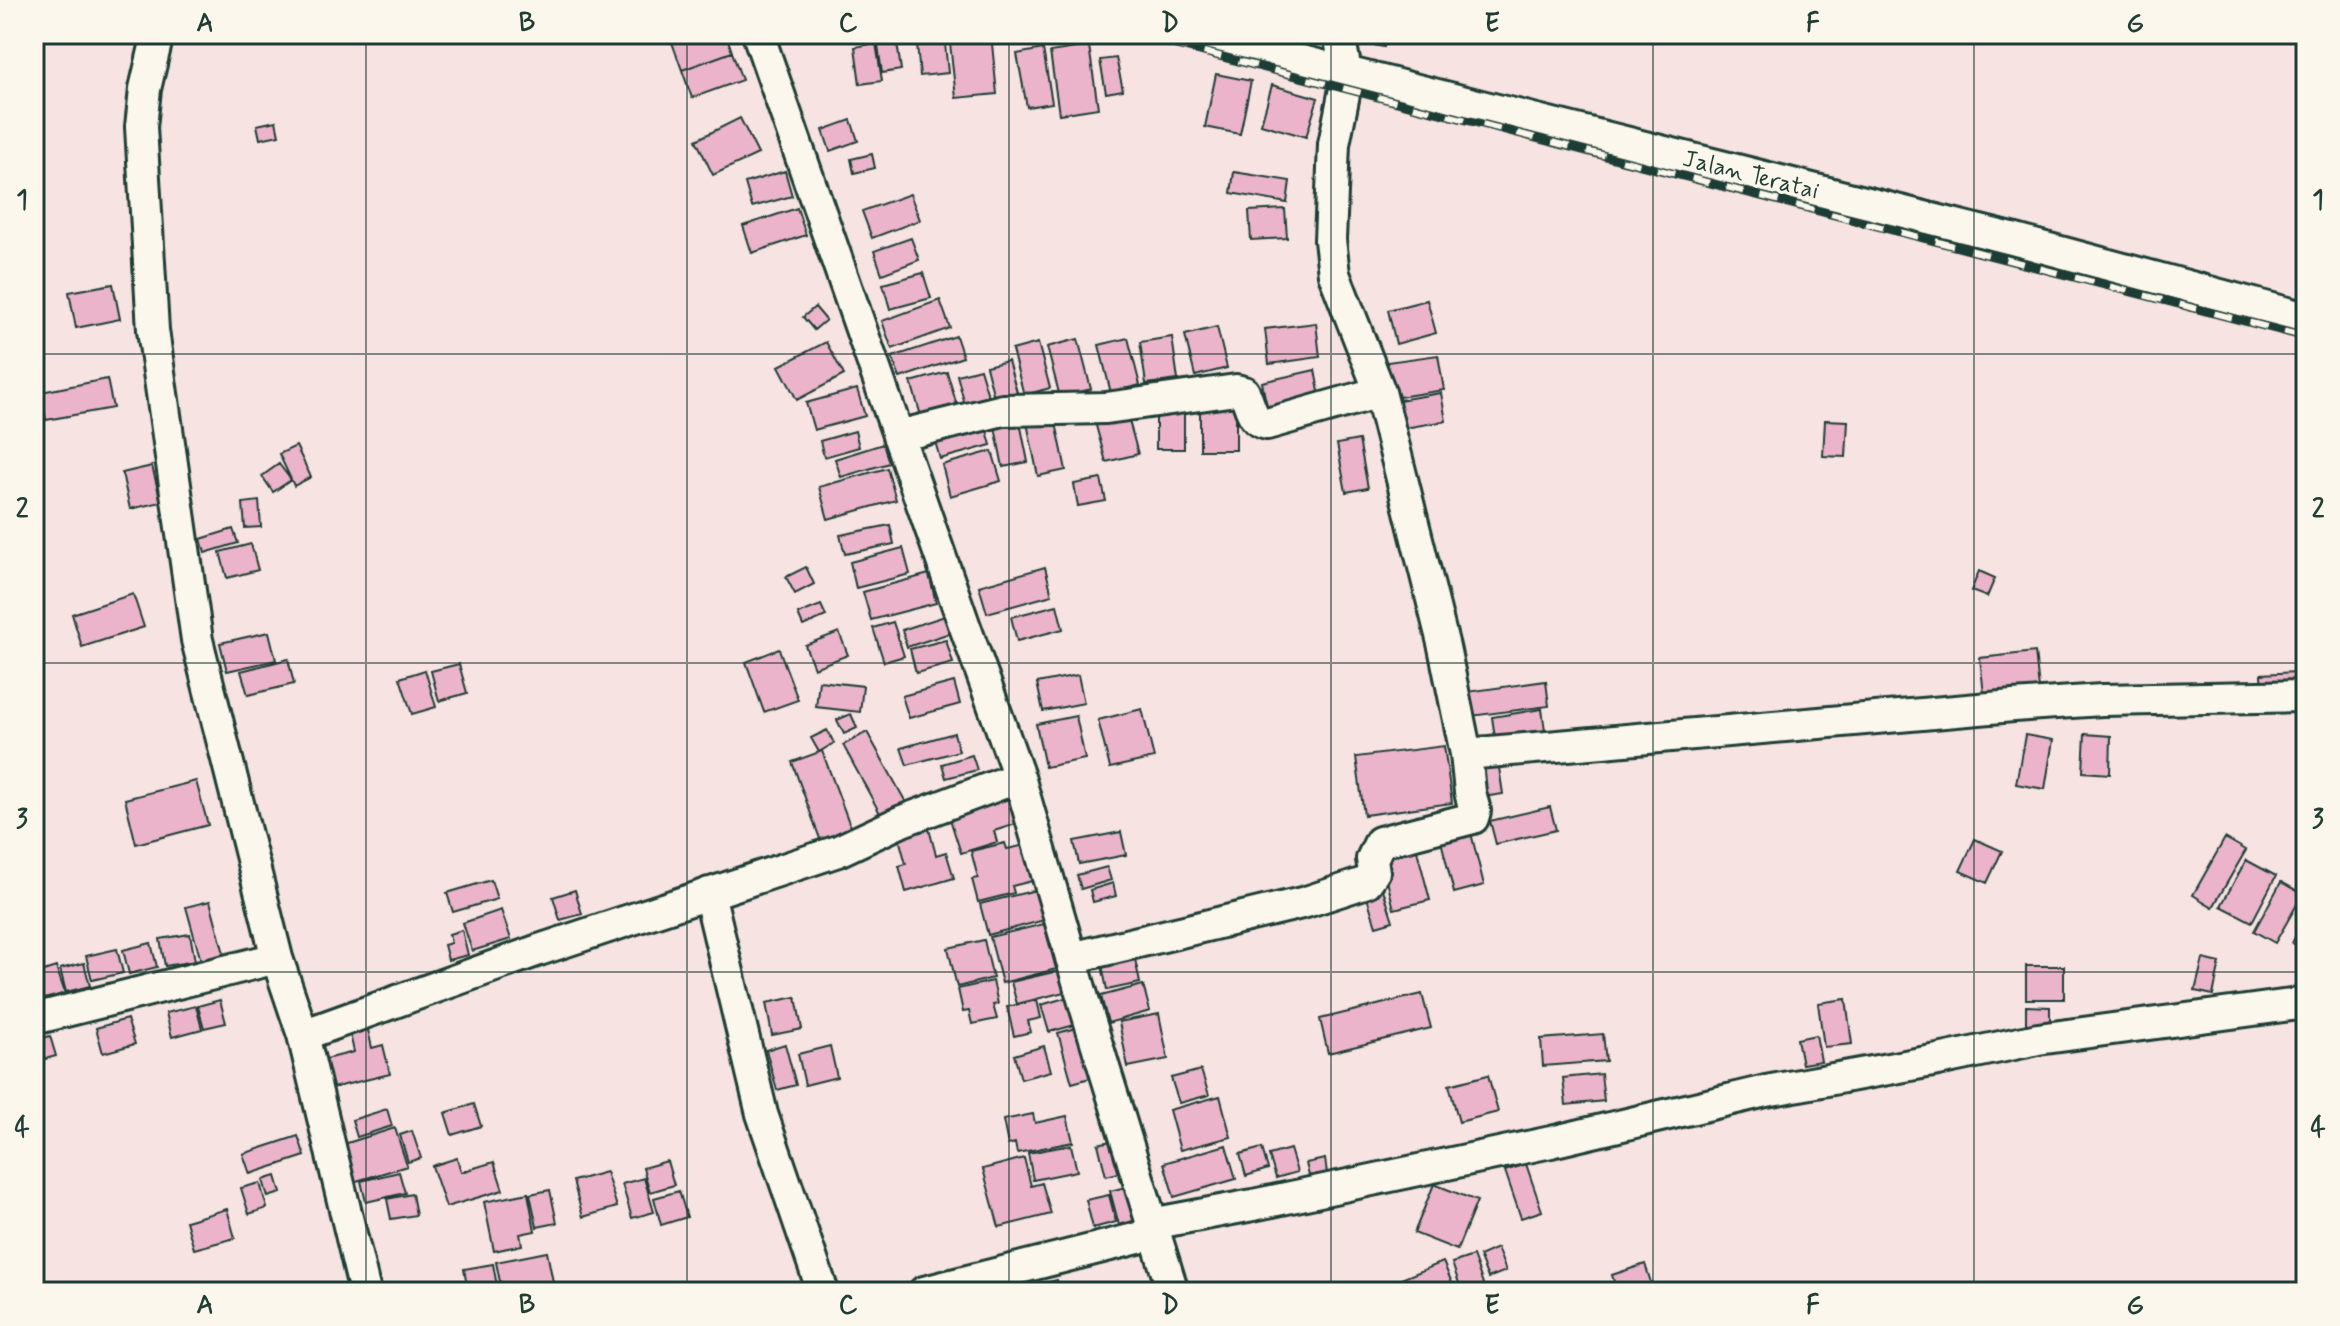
<svg xmlns="http://www.w3.org/2000/svg" width="2340" height="1326" viewBox="0 0 2340 1326" font-family="Mynerve,sans-serif">
<style>
.building{fill:#ebb4cb;stroke:#1f3d34;stroke-width:2}
.lines{fill:none;stroke-linecap:round;stroke-linejoin:round}
.minor-casing{stroke:#1f3d34;stroke-width:36}
.minor{stroke:#fbf7ec;stroke-width:30}
.rail-casing{stroke:#1f3d34;stroke-width:9}
.rail{stroke:#fbf7ec;stroke-width:6;stroke-dasharray:18;stroke-linecap:butt}
.grid{fill:none;stroke:#1f3d34;stroke-width:2;stroke-opacity:0.55}
.labels{text-anchor:middle;stroke-width:6;stroke-linejoin:round;paint-order:stroke}
.street-label{font-size:24px;fill:#1f3d34;stroke:#fbf7ec}
.neatline{fill:none;stroke:#1f3d34;stroke-width:3}
.grid-label{font-size:26px;text-anchor:middle;font-weight:bold;fill:#1f3d34}
</style>
<rect width="100%" height="100%" fill="#f6e3e2"/>
<filter id="ink" filterUnits="userSpaceOnUse"><feTurbulence type="fractalNoise" baseFrequency=".0125" numOctaves="2"/><feDisplacementMap in="SourceGraphic" scale="16" xChannelSelector="R" yChannelSelector="G"/><feConvolveMatrix kernelMatrix="1 2 1 2 8 2 1 2 1" color-interpolation-filters="sRGB"/></filter>
<g filter="url(#ink)">
<path class="building" d="M669,34H726L732,52L682,70Z
M916,34H944L948,73L920,76Z
M949,34H991L997,94L956,98Z
M1354,34H1386L1384,47L1353,41Z
M896,36L901,70L882,73L877,39Z
M876,43L882,81L860,84L855,47Z
M1089,46L1098,108L1059,114L1050,52Z
M1043,49L1052,103L1027,107L1017,54Z
M732,52L742,80L692,98L682,70Z
M1116,58L1123,90L1106,93L1100,60Z
M1216,74L1251,81L1240,134L1205,127Z
M1272,85L1318,98L1306,137L1261,124Z
M740,118L758,154L713,175L696,140Z
M851,120L858,141L830,151L823,130Z
M276,121L279,135L260,139L257,125Z
M872,154L875,168L854,173L851,159Z
M785,171L792,196L752,207L745,183Z
M1234,172L1290,181L1287,203L1231,193Z
M910,194L920,220L872,238L862,211Z
M797,208L806,235L752,253L743,226Z
M1285,209L1287,238L1251,240L1249,211Z
M911,238L919,260L882,274L874,251Z
M923,273L931,298L890,309L883,284Z
M113,284L120,319L76,328L69,292Z
M940,300L950,328L892,349L882,321Z
M1427,300L1436,333L1396,344L1388,310Z
M815,307L826,320L814,330L803,317Z
M1316,323L1320,357L1269,364L1265,329Z
M1217,327L1227,368L1195,376L1185,335Z
M956,336L963,357L900,378L892,357Z
M1172,337L1178,380L1146,384L1140,342Z
M1128,338L1140,385L1111,393L1099,345Z
M1078,339L1091,389L1060,397L1047,347Z
M826,342L844,375L797,400L779,366Z
M1038,343L1050,388L1024,395L1012,350Z
M1438,355L1444,390L1392,398L1387,362Z
M1008,361L1017,392L994,397L986,366Z
M980,369L989,399L965,405L957,375Z
M1315,370L1320,397L1267,408L1262,382Z
M947,372L958,409L922,419L911,382Z
M107,379L113,408L46,420L41,392Z
M857,389L865,416L814,430L806,403Z
M1441,393L1446,421L1404,428L1399,400Z
M1200,400L1236,401V450H1200Z
M1156,410L1184,411V449H1156Z
M1127,413L1138,454L1106,462L1095,422Z
M1055,418L1066,470L1038,476L1027,423Z
M984,419L991,445L940,459L933,434Z
M1825,420L1848,421L1846,457L1823,456Z
M1020,422L1028,462L1003,467L995,427Z
M855,431L859,447L824,457L820,441Z
M1359,440L1368,488L1346,492L1337,444Z
M883,444L889,463L841,477L835,459Z
M296,446L311,477L294,486L279,454Z
M992,451L1001,481L950,496L942,465Z
M279,464L291,480L273,492L262,476Z
M152,466L161,502L130,509L122,473Z
M887,468L896,500L828,519L819,487Z
M1101,479L1106,501L1078,506L1074,484Z
M259,501L261,527L245,528L243,503Z
M890,525L894,544L845,554L840,535Z
M233,529L238,543L205,553L201,539Z
M251,544L258,570L227,578L220,552Z
M903,548L910,574L856,588L850,562Z
M806,567L814,584L795,594L786,577Z
M1045,567L1052,595L987,613L979,586Z
M1979,571L1995,578L1987,597L1971,591Z
M929,574L936,603L871,620L863,592Z
M133,594L144,627L82,647L72,614Z
M821,605L826,616L803,626L798,614Z
M1057,605L1063,629L1017,641L1011,617Z
M951,614L956,631L907,647L902,630Z
M893,622L904,656L884,662L873,628Z
M269,632L276,660L227,671L220,643Z
M839,632L848,655L814,668L805,645Z
M946,640L953,663L916,673L910,649Z
M779,649L798,700L764,712L746,662Z
M2035,652L2040,698L1985,704L1980,658Z
M288,659L294,684L248,695L241,671Z
M459,664L467,693L439,701L431,671Z
M425,670L436,707L412,714L400,678Z
M2297,672L2298,689L2262,692L2261,674Z
M1078,675L1084,703L1043,711L1037,683Z
M819,681L863,686L860,712L816,707Z
M1546,681L1549,706L1471,716L1467,692Z
M954,682L960,704L909,718L902,696Z
M1142,709L1154,758L1110,768L1098,720Z
M1542,709L1546,738L1496,745L1492,717Z
M851,714L857,728L844,734L837,720Z
M1076,716L1085,759L1045,767L1036,724Z
M827,730L834,743L819,752L811,738Z
M867,732L908,806L883,819L843,745Z
M954,733L959,751L907,765L901,748Z
M2085,734L2111,736L2110,774L2083,772Z
M2025,735L2053,740L2045,789L2016,784Z
M1444,746L1452,803L1364,815L1356,757Z
M822,751L854,836L823,847L792,762Z
M972,755L977,770L946,778L942,764Z
M1498,761L1503,794L1476,798L1470,765Z
M196,781L208,825L136,844L125,799Z
M1008,798L1016,824L994,831L997,842L961,853L949,816Z
M1550,807L1556,830L1496,844L1490,821Z
M929,829L936,855L946,852L954,878L906,892L899,866L906,864L899,838Z
M1470,829L1484,885L1454,893L1440,837Z
M1121,832L1126,855L1079,864L1074,841Z
M2225,838L2246,850L2213,907L2193,895Z
M1414,839L1430,900L1394,909L1379,848Z
M1975,839L2002,851L1987,883L1960,871Z
M1005,843L1007,849L1030,844L1040,879L1012,886L1014,893L978,902L972,879L978,878L971,851Z
M2246,860L2276,876L2252,922L2221,906Z
M1107,867L1111,880L1081,889L1077,875Z
M491,880L497,899L453,912L447,893Z
M2281,882L2303,894L2275,943L2254,931Z
M1113,883L1116,896L1093,902L1090,890Z
M1381,883L1393,921L1376,926L1364,888Z
M1040,889L1048,919L988,935L980,904Z
M575,890L582,914L560,920L553,897Z
M210,901L226,961L203,968L186,907Z
M501,910L511,939L472,951L463,923Z
M2306,916V951L2292,943Z
M1044,924L1056,969L1002,983L990,937Z
M462,930L468,955L448,960L444,945L451,943L449,934Z
M190,934L195,961L165,966L160,939Z
M984,940L993,978L957,987L948,948Z
M151,943L157,967L129,974L123,950Z
M117,949L123,973L92,980L86,956Z
M1135,959L1140,983L1107,990L1102,965Z
M2203,959L2220,963L2213,995L2195,991Z
M84,963L90,986L66,992L60,969Z
M2026,966H2064V999H2026Z
M56,967L65,993L41,1001L34,982V974Z
M1067,969L1072,990L1017,1004L1011,982Z
M993,981L998,1004L993,1005L997,1019L972,1024L969,1011L963,1012L958,989Z
M1143,985L1150,1011L1108,1023L1101,996Z
M1422,994L1431,1028L1328,1053L1320,1019Z
M1075,995L1082,1023L1049,1032L1041,1005Z
M796,997L802,1029L772,1035L766,1003Z
M1846,999L1852,1044L1824,1047L1818,1003Z
M220,1000L226,1023L204,1028L198,1006Z
M1037,1000L1041,1018L1028,1021L1031,1032L1014,1036L1007,1007Z
M196,1006L202,1029L172,1037L166,1013Z
M2026,1006L2050,1007V1024H2026Z
M1159,1014L1168,1059L1128,1067L1119,1022Z
M127,1019L135,1044L103,1053L96,1028Z
M1087,1025L1101,1075L1072,1083L1058,1033Z
M368,1030L372,1048L383,1045L390,1074L332,1088L326,1059L354,1052L350,1034Z
M1603,1034L1606,1061L1543,1066L1541,1039Z
M1816,1035L1821,1061L1802,1064L1797,1039Z
M50,1036L56,1056L34,1062V1040Z
M785,1044L796,1085L777,1090L766,1050Z
M830,1046L837,1077L805,1085L798,1054Z
M1044,1046L1051,1071L1021,1079L1014,1055Z
M1201,1070L1209,1095L1179,1103L1171,1078Z
M1601,1074L1604,1101L1566,1105L1563,1078Z
M1488,1075L1498,1112L1459,1122L1449,1085Z
M1220,1096L1231,1137L1180,1150L1169,1110Z
M474,1104L481,1126L452,1135L445,1113Z
M387,1109L392,1126L357,1137L352,1120Z
M1033,1114L1035,1123L1067,1116L1073,1142L1017,1153L1015,1143L1008,1145L1003,1120Z
M395,1128L407,1166L353,1182L341,1145Z
M412,1131L421,1158L408,1162L400,1135Z
M298,1136L305,1156L250,1174L243,1154Z
M1119,1139L1127,1171L1106,1176L1098,1144Z
M1071,1145L1077,1171L1033,1180L1028,1153Z
M1226,1145L1236,1179L1174,1197L1164,1163Z
M1262,1148L1268,1169L1246,1176L1240,1154Z
M1290,1149L1297,1172L1276,1178L1269,1155Z
M457,1158L461,1172L494,1162L503,1190L446,1207L432,1166Z
M1024,1158L1031,1186L1042,1183L1051,1214L999,1227L983,1169Z
M1325,1159L1327,1173L1309,1176L1306,1163Z
M667,1161L674,1185L650,1192L643,1168Z
M1526,1164L1542,1211L1521,1218L1505,1171Z
M399,1172L405,1193L366,1202L361,1181Z
M606,1172L617,1207L583,1217L573,1181Z
M276,1176L281,1193L268,1197L263,1180Z
M644,1178L654,1212L632,1218L622,1184Z
M260,1183L267,1208L249,1214L241,1188Z
M1434,1184L1477,1201L1457,1250L1414,1233Z
M1134,1185L1143,1218L1119,1225L1110,1191Z
M550,1190L557,1223L537,1227L530,1194Z
M679,1191L687,1217L661,1225L654,1198Z
M528,1193L535,1231L520,1234L522,1245L494,1251L484,1202Z
M412,1194L416,1215L391,1219L387,1199Z
M1109,1195L1116,1222L1093,1228L1086,1200Z
M227,1209L235,1238L194,1249L186,1221Z
M1497,1248L1506,1271L1488,1278L1479,1256Z
M547,1252L554,1287L527,1292H502L496,1262Z
M1473,1256L1486,1292H1462L1452,1263Z
M1443,1262L1456,1292H1406L1401,1279Z
M493,1264L498,1292H468L464,1269Z
M1645,1264L1654,1292H1641L1639,1285L1617,1292L1612,1275Z
M1057,1280L1060,1292H1022L1021,1289Z"/>
<g class="lines">
<g class="minor-casing">
<path id="minor" d="M158,34L145,89L141,127L153,330L197,640L277,958L303,1035L365,1292
M758,34L964,624L1019,777L1086,1009L1173,1292
M1194,34L2012,239L2306,318
M898,436L1003,410L1106,408L1236,390L1244,392C1251,405 1250,421 1267,424L1380,392
M1466,754L2013,706L2102,700L2306,696
M709,893L762,1114L823,1292
M1071,958L1306,902L1367,882L1374,872L1372,859L1380,842L1473,818L1475,811L1470,792L1466,754L1444,647L1394,447L1380,392L1334,274L1330,240L1334,144L1345,89L1346,72L1339,34
M34,1019L277,958
M303,1035L539,950L838,851L902,821L1019,777
M1151,1224L1253,1205L1551,1142L1766,1091L1938,1060L2038,1039L2306,1003
M924,1292L1154,1234"/>
</g>
<use href="#minor" class="minor"/>
<g class="rail-casing">
<path id="rail" d="M1134,34L2306,337"/>
</g>
<use href="#rail" class="rail"/>
</g>
</g>
<path class="grid" d="M366,34V1292M687,34V1292M1009,34V1292M1331,34V1292M1653,34V1292M1974,34V1292M34,354H2306M34,663H2306M34,972H2306"/>
<g class="labels">
<g class="street-label">
<text transform="translate(1751 174) rotate(14)" y="8">Jalan Teratai</text>
</g>
</g>
<rect width="2340" height="1326" fill="none" stroke="#fbf7ec" stroke-width="88"/>
<rect x="44" y="44" width="2252" height="1238" class="neatline"/>
<g class="grid-label">
<text x="205" y="31">A</text>
<text x="527" y="31">B</text>
<text x="848" y="31">C</text>
<text x="1170" y="31">D</text>
<text x="1492" y="31">E</text>
<text x="1813" y="31">F</text>
<text x="2135" y="31">G</text>
<text x="22" y="208">1</text>
<text x="2318" y="208">1</text>
<text x="22" y="517">2</text>
<text x="2318" y="517">2</text>
<text x="22" y="827">3</text>
<text x="2318" y="827">3</text>
<text x="22" y="1136">4</text>
<text x="2318" y="1136">4</text>
<text x="205" y="1313">A</text>
<text x="527" y="1313">B</text>
<text x="848" y="1313">C</text>
<text x="1170" y="1313">D</text>
<text x="1492" y="1313">E</text>
<text x="1813" y="1313">F</text>
<text x="2135" y="1313">G</text>
</g>
</svg>
